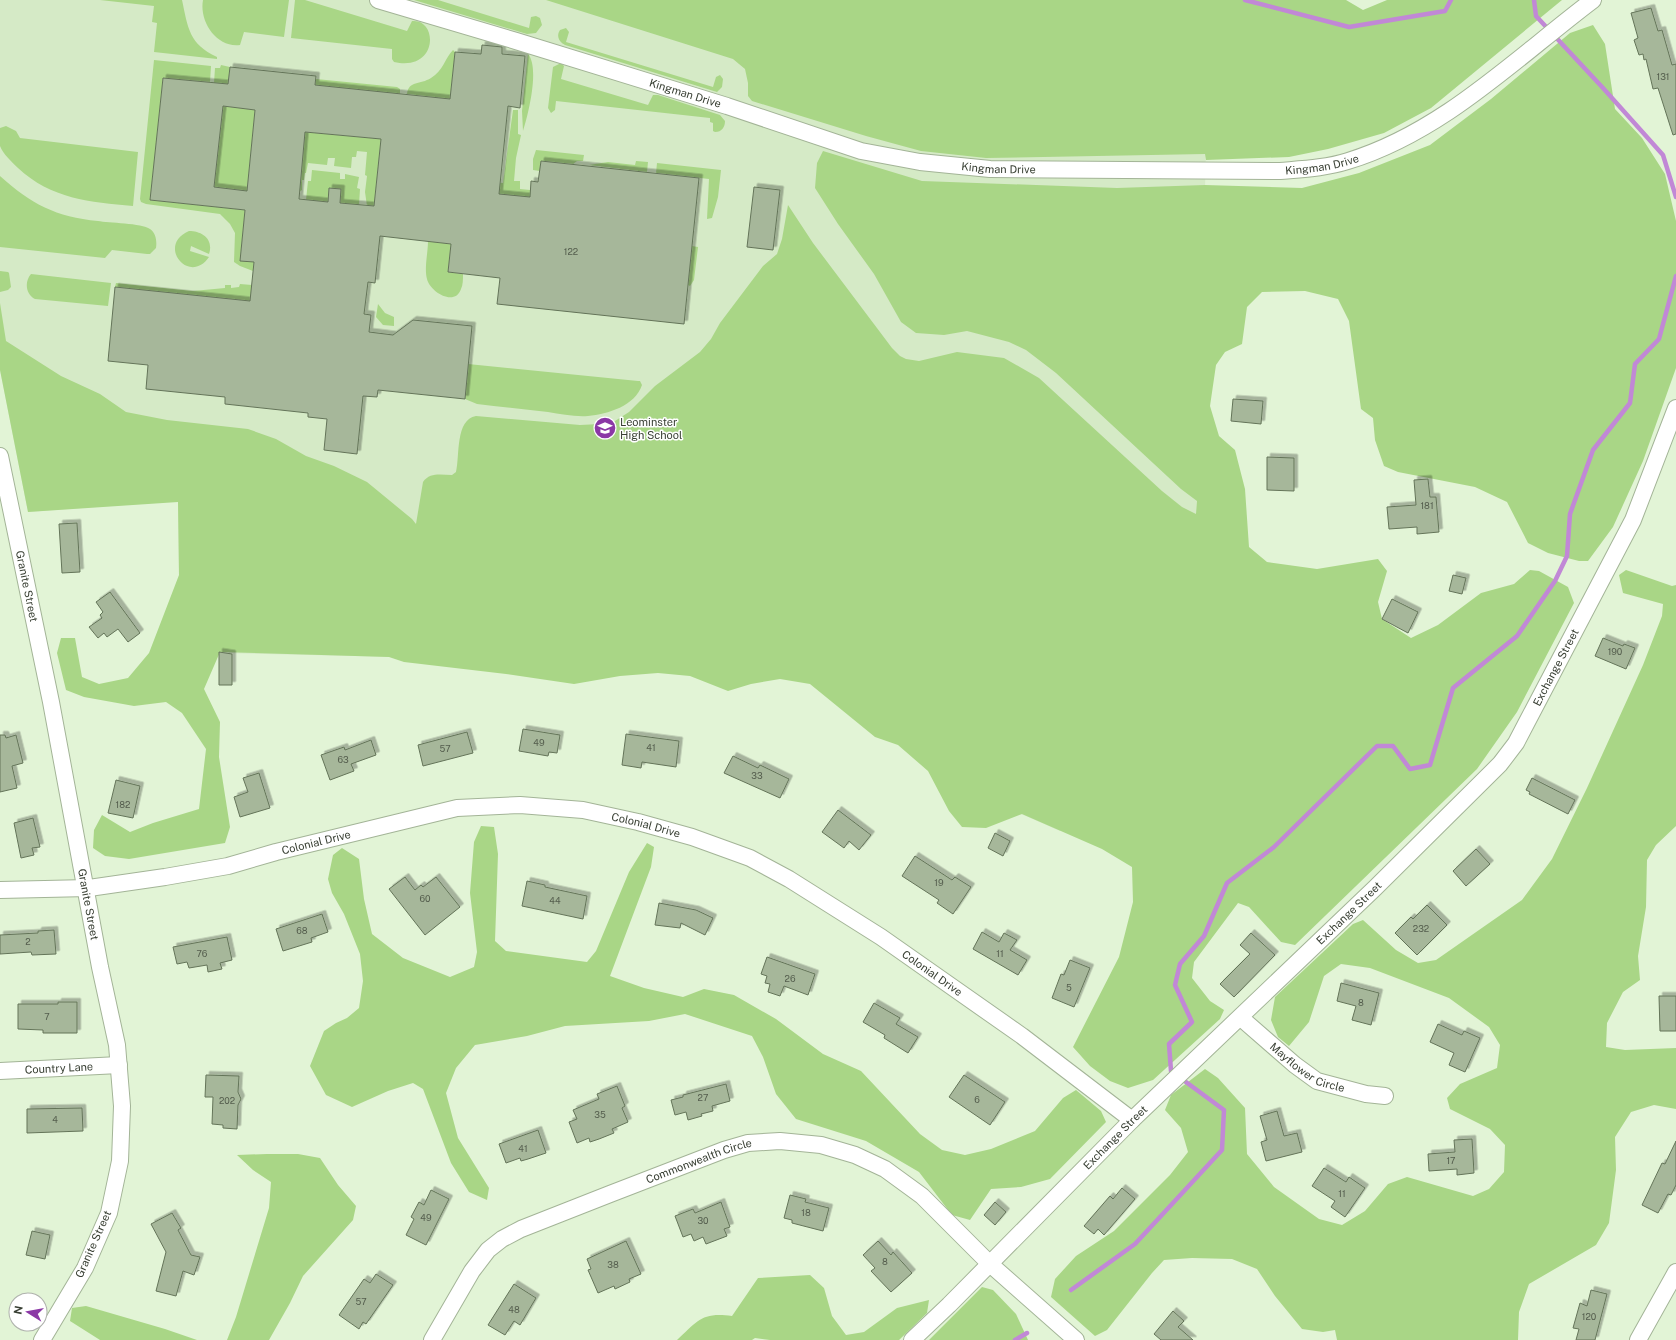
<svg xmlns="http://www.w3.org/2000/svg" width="1676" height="1340" viewBox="0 0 1676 1340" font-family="'Public Sans',sans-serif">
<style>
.built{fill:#d5eac6}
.green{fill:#a9d686}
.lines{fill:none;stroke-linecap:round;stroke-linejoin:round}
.stream{stroke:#c188d6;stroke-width:4.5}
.building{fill:#a6b79a;stroke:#647459;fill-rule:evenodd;filter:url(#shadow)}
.minor-casing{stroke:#a3b497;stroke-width:18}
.minor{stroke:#fff;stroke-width:16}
.labels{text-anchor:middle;stroke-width:3;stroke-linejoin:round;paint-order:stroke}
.number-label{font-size:9px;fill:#545d4d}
.street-label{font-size:11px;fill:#383f33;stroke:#fff}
.poi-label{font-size:11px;fill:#383f33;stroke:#fff;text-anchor:start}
</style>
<defs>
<filter id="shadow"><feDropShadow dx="3.5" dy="-3.5" stdDeviation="0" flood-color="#0004"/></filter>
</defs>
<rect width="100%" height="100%" fill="#e2f4d6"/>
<path class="built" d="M0,0H760L1206,150L1194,614L1060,831L964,789L967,670L180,652L178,501L28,512L0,370Z"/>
<path class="green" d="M100,0H182C188,28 189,44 217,57V59L154,52L157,23L152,22L154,6Z
M203,0H289L284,37L244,32L240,45C216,48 199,21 203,0Z
M295,0H305L407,31L412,21C438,18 439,72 394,62L392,59V49L291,38Z
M414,0H438L529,28L531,17L536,16L540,18L542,25L536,33L527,34Z
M546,0H1346L1363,10L1387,0H1562L1431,108L1384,133L1328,149L1289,157L1206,160L1205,154L986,158L921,151L866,136L752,101L748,96V83L745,69L733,59Z
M1593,25L1605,44L1615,109L1642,138L1665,174L1676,221V368L1643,461L1613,527L1588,561H1579L1548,553L1528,543L1507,502L1475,487L1398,472L1384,466L1375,440L1373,418L1361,409L1349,321L1338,299L1305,291L1262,292L1247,307L1242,344L1225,352L1216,365L1210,406L1219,436L1235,450L1245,489L1249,547L1267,562L1317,569L1378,559L1387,571L1378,602L1382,619L1411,638L1438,625L1481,593L1514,584L1530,570L1539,571L1568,587L1574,603L1517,712L1477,769L1295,945L1281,942L1249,907L1238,903L1194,962L1192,978L1210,1001L1224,1010L1220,1019L1153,1080L1128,1088L1110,1081L1090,1066L1073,1047L1119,957L1133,902L1132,867L1102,849L1022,814L986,828L962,827L949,811L928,771L898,745L875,737L810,684L780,679L751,684L728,691L690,676L658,673L620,676L574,684L506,674L404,662L389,657L220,652L204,689L220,722L219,757L230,827L225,843L129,859L105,856L93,848L94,830L102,815L130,832L153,823L199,809L206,749L182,713L166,702L134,706L84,697L66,690L57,653L61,638H75L82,677L99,684L128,678L149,653L179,575L178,502L28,512L0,370V303L6,341L61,376L100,394L126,412L167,420L248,429L276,439L306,456L334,466L367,482L412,519L416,524L423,482C430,472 441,475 452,475L456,472C460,455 455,420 476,416L580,425L600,424L615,421L629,412L655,386L700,352L711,339L720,323L763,266L777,254L782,239L788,205L813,243L892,348L900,356L906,359L919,361L957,352L1004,358L1039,378L1162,491L1182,507L1196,514L1197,501L1181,489L1056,373L1026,350L1009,342L967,331L944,335L916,333L901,322L874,274L838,224L815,188L817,163L823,151L922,181L1117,188L1205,185L1302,188L1359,173L1430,145L1491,99L1570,33Z
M566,28L569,32L566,42L713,87L716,77L720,75L723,79L722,87L717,92L565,45C559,42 556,36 560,30Z
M453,50L455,52L450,99L407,94C409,80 420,85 431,78C443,71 445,58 453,50Z
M528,54C540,68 528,115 523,131L522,111Z
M154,60L211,66L210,82L163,78L150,200L245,210L240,260L254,262L253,271L240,266L234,262L235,233L230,224L220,214L146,204L141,202L140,199Z
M561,63L564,66L561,79L648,105L653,95H658L720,115L725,121C725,127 722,132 715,132L713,131V123L710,122V118L556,101L555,110L551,113L548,108L553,67Z
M221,65L230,67L229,75L250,97L214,83L215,68H220Z
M316,79L397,87L400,89V94L315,85Z
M223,106L255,110L247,191L214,187Z
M513,110H518V134L521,135L516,158L514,181H520V189L540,191L539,202L492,193L493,182L503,183Z
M6,126L16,131L20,138L138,152L133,206C90,202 51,199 18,168C12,162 3,154 0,146C0,141 0,133 0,128Z
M305,132L381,139L374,207L367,206L365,192L367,176L365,175L367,152L357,151L356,157H352L351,168L334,166L335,158H328L327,165L308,163L306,173H305L304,180H302V190L299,192Z
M536,150L584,155L583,161H577L573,164L541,161L540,171L533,170V159Z
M636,161L648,162L647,172L589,165L608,162L635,165Z
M657,163L721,170L718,197L712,218L707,219L709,179L656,173Z
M312,170L340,173V179H345V174L359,177L357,188L360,189L359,205L340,203L341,189L329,188L328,202L306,200L308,181H311Z
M0,176C31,204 56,217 98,221C108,223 142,223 150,229C156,233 157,241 156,248L150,254H147L112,250L105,258L0,247Z
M189,231C202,231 214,239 209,254L191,246L190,251L209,257C189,286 156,245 189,231Z
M428,241L451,244L448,272L463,274C463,279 463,285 461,289C455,307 430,292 427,279C424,268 428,253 428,241Z
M692,246L698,247L694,280L690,286L688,285Z
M0,271L8,272L9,273L11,287L8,290L0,292Z
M31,274L111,283L108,306L35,299C26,295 24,282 31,274Z
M116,283L193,291L225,288V285H231V288L239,287L240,284L252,285L250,301L115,287Z
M378,304L385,313L394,317V326L383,325L376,317Z
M468,364L638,381H640L642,385C635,406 608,414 588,416C575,417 561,414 548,412C524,409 501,407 477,404L465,399Z
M1626,570L1672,586L1676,585V826L1656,845L1647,860L1646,907L1638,956L1640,980L1623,992L1607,1023L1606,1047L1625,1050L1676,1048V1109L1654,1105L1631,1112L1615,1137L1616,1170L1609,1223L1596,1245L1529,1284L1519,1312L1518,1340H1337L1335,1330L1323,1332L1302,1329L1275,1296L1257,1269L1232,1259L1192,1258L1164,1260L1152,1273L1107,1330L1095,1336L1051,1297L1055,1279L1076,1256L1114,1231L1170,1175L1188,1152L1181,1128L1165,1110L1171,1095L1205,1069L1218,1078L1245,1108L1247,1154L1274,1187L1319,1219L1342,1225L1365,1211L1388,1184L1407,1177L1473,1196L1489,1189L1504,1172L1505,1145L1490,1129L1450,1109L1447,1098L1460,1084L1497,1068L1500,1045L1489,1027L1449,998L1370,968L1341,964L1324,976L1309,1022L1289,1046L1278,1037L1271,1020L1275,997L1353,924L1363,920L1396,950L1418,963L1436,960L1522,900L1552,859L1587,788L1643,665L1662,616L1663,604L1623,593L1619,575Z
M481,826L494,827L498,854L495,941L506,951L587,962L596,951L629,872L647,843L654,847L651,867L610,976L644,988L683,997L704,989L734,995L776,1019L823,1054L861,1071L920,1134L942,1150L965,1155L991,1149L1035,1131L1063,1098L1076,1090L1101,1111L1106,1122L1050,1179L1021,1187L991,1189L970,1220L952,1215L919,1172L866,1141L796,1119L776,1094L763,1057L752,1036L685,1014L649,1021L565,1026L527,1036L475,1045L456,1068L446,1093L458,1138L489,1188L487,1200L469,1192L451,1163L423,1089L413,1083L388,1091L352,1107L326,1095L310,1066L324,1031L336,1023L347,1018L359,1008L363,981L360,954L344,914L332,893L328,879L333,855L342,848L359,859L364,899L372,934L403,958L450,977L474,967L477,952L470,893L474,842Z
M267,1154H298L320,1158L338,1185L356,1206L353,1220L303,1276L290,1303L269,1340H227L236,1317L269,1208L271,1182L253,1170L237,1155Z
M810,1275L824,1288L832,1316L846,1335L864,1332L897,1308L929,1300L927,1313L899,1340H770L755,1338L752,1340H677C698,1321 701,1312 732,1316L758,1278Z
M982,1287L993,1290L1016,1314L1028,1340H929Z
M86,1306L165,1329L197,1340H100L70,1321L72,1308Z"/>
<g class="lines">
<path class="stream" d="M1245,0L1349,27L1445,11L1451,0
M1534,0L1536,16L1603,88L1663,155L1676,197
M1071,1290L1135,1244L1222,1150L1224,1110L1171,1071L1169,1044L1192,1022L1175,985L1180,964L1204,936L1227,883L1274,847L1377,746H1393L1410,769L1430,765L1453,688L1517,636L1555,581L1567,556L1570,514L1593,450L1630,403L1635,364L1659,339L1676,276
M1015,1340L1027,1333"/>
</g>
<path class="building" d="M1651,8L1658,31L1662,30L1672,65L1676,64V134L1673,135L1658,88L1653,89L1646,59L1644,60L1643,54L1639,55L1634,40L1638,38L1631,13Z
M482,45L502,47V54L525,56L520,108L508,106L499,194L530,197L531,181L538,182L541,161L699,178L684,324L497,304L500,278L448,272L451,244L380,236L375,283L368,282L364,314L371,315L369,332L393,335L413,320L472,326L465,399L378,390L377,397L363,396L357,454L324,450L327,419L308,417V413L225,404V397L146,389L148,365L108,361L115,287L250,301L254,262L240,261L245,210L150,200L163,78L228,84L230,67L316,76L315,85L450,99L455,52L481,54ZM223,106L255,110L247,191L214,187ZM305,132L381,139L374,206L340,203L341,189L329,188L328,202L299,199Z
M754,187L780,190L773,250L747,247Z
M1233,399L1263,401L1261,424L1231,421Z
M1267,457L1294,458V491L1267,490Z
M1428,479L1430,497H1436L1439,532L1417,534V527L1389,529L1387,507L1416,505L1414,480Z
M77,523L80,572L62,573L59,524Z
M1453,575L1466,578L1462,594L1449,591Z
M110,592L140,633L128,642L118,629L107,637L104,633L98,638L89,627L102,618L100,615L103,612L96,602Z
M1392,599L1418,612L1408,633L1382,619Z
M1603,638L1623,646L1624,644L1635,648L1626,669L1595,656Z
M219,652L232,654V685H219Z
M523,729L560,735L557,753L549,752L548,756L519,751Z
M467,732L473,753L423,766L418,745Z
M626,734L679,741L676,767L642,762L641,768L622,765Z
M0,735H5L6,738L16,735L23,763L12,766L17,788L0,792Z
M371,740L376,755L351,764L354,771L330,780L321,755L344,747L345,750Z
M733,756L758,768L760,765L789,779L780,798L724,773Z
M259,773L270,808L240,817L234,797L248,792L243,778Z
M1532,778L1575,800L1568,814L1529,794L1530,792L1526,790Z
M116,780L140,786L133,818L108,813Z
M838,810L871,835L859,850L849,841L844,848L822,832Z
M33,818L40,847L32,848L34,855L21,858L14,823Z
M995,833L1010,841L1003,856L988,848Z
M1476,849L1490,864L1466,886L1453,871Z
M915,856L952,880L955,877L971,887L953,914L937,903L939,900L902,876Z
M405,877L415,890L421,885L423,887L436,877L460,907L425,935L389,889Z
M527,881L545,885V887L587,896L583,919L522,906Z
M659,903L696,910L713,918L705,935L681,923L680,928L655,925Z
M1427,905L1447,925L1417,955L1395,933L1411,917L1413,919Z
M322,914L328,932L311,938L312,942L283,951L276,929Z
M54,930L56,954L32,955L31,952L0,954V935L38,933V931Z
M982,932L999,942L1004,933L1017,940L1010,950L1027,960L1018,975L973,949Z
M1251,933L1275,955L1234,997L1220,984L1250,954L1240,945Z
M227,937L232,960L220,963L222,969L208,972L207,965L189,968L187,962L177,964L173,947Z
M767,957L815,974L808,995L784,986L780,996L768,992L770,984L765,983L767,976L761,974Z
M1070,960L1090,968L1074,1007L1052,998L1061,974L1064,975Z
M1341,983L1379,993L1371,1025L1352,1020L1356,1006L1337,1001Z
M1659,996H1676V1031H1660Z
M58,1002H77V1033H43V1030L18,1029V1004H58Z
M874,1003L900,1018L896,1024L918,1037L908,1053L884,1038L885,1035L863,1022Z
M1438,1024L1462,1035L1464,1031L1480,1038L1465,1072L1449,1065L1454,1053L1430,1042Z
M206,1075L239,1076L238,1092L241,1099L238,1105L237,1129L223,1128V1125L212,1124L213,1097H205Z
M964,1075L1005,1102L990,1125L949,1097Z
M726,1084L730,1101L712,1106L713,1111L701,1114L702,1116L688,1120L686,1112L675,1115L671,1100L683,1097V1095Z
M617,1086L625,1106L622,1108L628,1122L612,1129L614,1133L599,1139L590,1142L589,1138L577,1143L569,1122L577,1119L573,1110L599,1099L597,1094Z
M82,1108L83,1131L27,1133V1109Z
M1277,1111L1284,1136L1297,1133L1302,1152L1266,1161L1261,1142L1267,1140L1260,1116Z
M538,1130L546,1153L528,1159L521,1161L520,1158L506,1163L499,1144Z
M1472,1139L1474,1173L1457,1175V1169L1429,1171L1428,1154L1455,1152L1454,1140Z
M1676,1141V1185L1671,1195L1668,1194L1658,1213L1642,1205L1662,1163L1665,1164Z
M1324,1168L1346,1182L1349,1177L1365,1188L1345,1217L1331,1207L1335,1201L1312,1186Z
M1122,1188L1135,1199L1104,1235L1098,1229L1094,1234L1084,1226L1110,1196L1113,1199Z
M431,1190L449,1199L426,1245L406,1235L414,1219L411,1217L419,1202L424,1205Z
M790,1195L806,1199L805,1202L829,1208L823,1231L792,1223V1220L784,1218Z
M721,1202L730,1227L724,1229L727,1236L706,1244L703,1237L694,1241L691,1234L683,1237L675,1216L693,1209L695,1213Z
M995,1202L1006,1212L995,1225L984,1215Z
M172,1213L181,1228L178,1230L191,1255L200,1257L194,1275L183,1271L176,1296L156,1291L166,1252L151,1224Z
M32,1231L50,1235L45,1259L26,1255Z
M626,1241L641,1274L629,1279L630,1282L615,1289L614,1286L598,1293L588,1270L591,1269L587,1259Z
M878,1241L891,1255L893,1252L912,1273L891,1292L871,1271L875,1268L863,1255Z
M376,1274L393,1285L366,1324L363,1322L359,1329L339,1315L364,1279L370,1283Z
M514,1284L536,1298L520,1325L514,1321L505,1335L488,1325Z
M1591,1290L1607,1294L1595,1340H1576L1579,1329L1573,1328L1580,1303L1587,1306Z
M1173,1311L1184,1321L1178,1327L1193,1340H1161L1154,1334Z"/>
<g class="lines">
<g class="minor-casing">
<g id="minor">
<path id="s1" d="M378,0L516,41L727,106L861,151L920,162L990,169L1280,171C1303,169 1326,168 1348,161C1443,132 1516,58 1593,0"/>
<path id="s2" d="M0,456L51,702L100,967L117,1045L122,1106L120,1161L109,1213L85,1268L42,1340"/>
<path id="s3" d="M0,890L89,888L165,877L228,866L276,852L457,808L520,805L583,810L638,822L692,837L750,858L789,879L881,937L1022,1036L1132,1120"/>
<path id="s4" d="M1241,1018L1295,1065L1317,1081L1366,1094L1385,1096"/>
<path id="s5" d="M0,1071L119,1065"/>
<path id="s6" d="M432,1340L472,1271L488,1250L502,1239L521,1229L610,1194L724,1150L748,1143L780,1141L821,1145L855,1155L885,1169L922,1196L990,1264L1076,1340"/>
<path id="s7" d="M912,1340L949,1305L1132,1120L1375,888L1500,764L1516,743L1528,720L1633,520L1676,408"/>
<path d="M1638,1340L1676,1272"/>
</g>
</g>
<use href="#minor" class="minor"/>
</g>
<defs>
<g id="school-disc" transform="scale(1.15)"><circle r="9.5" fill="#8b38a6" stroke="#fff"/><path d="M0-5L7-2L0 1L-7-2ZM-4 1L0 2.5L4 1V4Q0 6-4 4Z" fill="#fff"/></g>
</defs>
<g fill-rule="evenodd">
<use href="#school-disc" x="605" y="428"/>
</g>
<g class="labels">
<g class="number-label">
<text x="1663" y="80">131</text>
<text x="571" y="255">122</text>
<text x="1427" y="509">181</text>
<text x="1615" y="655">190</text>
<text x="539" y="746">49</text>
<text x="651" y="751">41</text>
<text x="445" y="752">57</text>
<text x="343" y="763">63</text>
<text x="757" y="779">33</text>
<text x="123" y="808">182</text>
<text x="939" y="886">19</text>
<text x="425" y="902">60</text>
<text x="555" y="904">44</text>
<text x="1421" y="932">232</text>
<text x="302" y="934">68</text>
<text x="28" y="945">2</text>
<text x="202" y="957">76</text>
<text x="1000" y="957">11</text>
<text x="790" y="982">26</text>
<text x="1069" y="991">5</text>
<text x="1361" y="1006">8</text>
<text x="47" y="1020">7</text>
<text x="703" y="1101">27</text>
<text x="977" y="1103">6</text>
<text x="227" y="1104">202</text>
<text x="600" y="1118">35</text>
<text x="55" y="1123">4</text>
<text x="523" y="1152">41</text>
<text x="1451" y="1164">17</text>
<text x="1342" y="1197">11</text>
<text x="806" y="1216">18</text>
<text x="426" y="1221">49</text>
<text x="703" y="1224">30</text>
<text x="885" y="1265">8</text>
<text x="613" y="1268">38</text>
<text x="361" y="1305">57</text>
<text x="514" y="1313">48</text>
<text x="1589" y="1320">120</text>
</g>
<g class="street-label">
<text dy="4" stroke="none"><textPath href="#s1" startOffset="321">Kingman Drive</textPath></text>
<text dy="4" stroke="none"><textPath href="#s1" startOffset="969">Kingman Drive</textPath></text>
<text dy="4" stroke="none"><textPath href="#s1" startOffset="645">Kingman Drive</textPath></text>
<text dy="4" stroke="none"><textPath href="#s2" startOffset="133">Granite Street</textPath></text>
<text dy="4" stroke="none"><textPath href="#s7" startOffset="935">Exchange Street</textPath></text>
<text dy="4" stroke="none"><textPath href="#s3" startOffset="657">Colonial Drive</textPath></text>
<text dy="4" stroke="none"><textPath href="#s3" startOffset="321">Colonial Drive</textPath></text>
<text dy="4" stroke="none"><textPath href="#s2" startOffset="457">Granite Street</textPath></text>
<text dy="4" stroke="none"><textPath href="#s7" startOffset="611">Exchange Street</textPath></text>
<text dy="4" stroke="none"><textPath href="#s3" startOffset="982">Colonial Drive</textPath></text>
<text dy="4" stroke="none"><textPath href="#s4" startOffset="84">Mayflower Circle</textPath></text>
<text dy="4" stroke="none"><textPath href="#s5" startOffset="59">Country Lane</textPath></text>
<text dy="4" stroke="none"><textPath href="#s7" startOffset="287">Exchange Street</textPath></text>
<text dy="4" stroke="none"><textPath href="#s6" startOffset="336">Commonwealth Circle</textPath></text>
<text transform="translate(93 1244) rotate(-66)" y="4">Granite Street</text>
</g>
<g class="poi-label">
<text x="620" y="426">Leominster<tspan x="620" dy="13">High School</tspan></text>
</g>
</g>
<g transform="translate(28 1312) rotate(281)"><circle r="19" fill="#ffffff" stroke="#afb2ad"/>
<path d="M0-3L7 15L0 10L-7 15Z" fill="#8b38a6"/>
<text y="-6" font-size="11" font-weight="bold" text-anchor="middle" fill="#383f33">N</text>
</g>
</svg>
